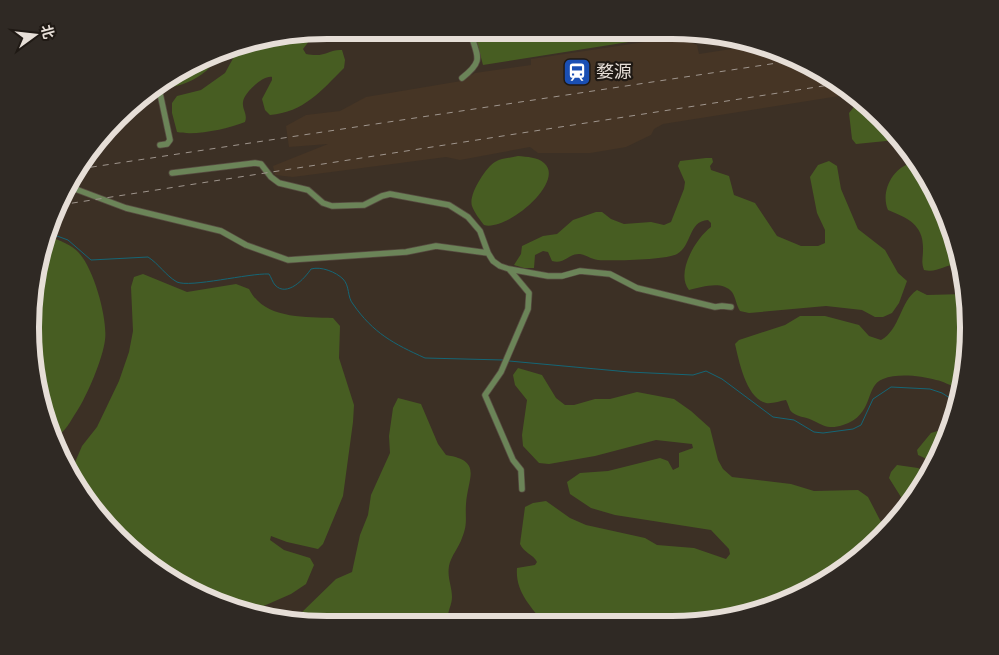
<svg xmlns="http://www.w3.org/2000/svg" width="999" height="655" viewBox="0 0 999 655" font-family="Poppins,'Noto Sans SC',sans-serif">
<style>
.built{fill:#463525}
.green{fill:#475d22}
.lines{fill:none;stroke-linecap:round;stroke-linejoin:round}
.stream{stroke:#156676;stroke-width:1}
.minor-casing{stroke:#574c41;stroke-width:7}
.minor{stroke:#6b8458;stroke-width:5.5}
.rail{stroke:#9f958d;stroke-width:1;stroke-dasharray:6 6;stroke-linecap:butt}
.labels{text-anchor:middle;stroke-width:4.5;stroke-linejoin:round;paint-order:stroke}
.poi-label{font-size:18px;fill:#e6ded7;stroke:#1f1914;text-anchor:start}
.rim{fill:none;stroke:#e6ded7;stroke-width:6}
</style>
<rect width="100%" height="100%" fill="#3c3025"/>
<path class="built" d="M678,37L697,45L699,54L757,45L786,53L852,94L663,124L654,129L651,135L626,147L590,153H538L530,147L460,160L446,157L293,177L275,175L273,166L328,144L289,147L286,126L306,115L340,111L366,97L461,81L475,73L531,65V59Z"/>
<path class="green" d="M474,31L672,32L673,35L483,65Z
M316,32L303,49L306,54C326,58 329,49 342,50L345,60L344,68C321,91 304,112 270,115L265,110L262,99L272,80V77C263,75 244,93 243,102C242,110 248,114 245,122C228,129 195,136 177,132L172,113V103L177,96L201,90L225,73L241,44Z
M229,47C220,53 218,59 210,67C200,78 186,84 172,87L167,78Z
M863,101L867,104L896,140L856,144L852,139L849,113L858,102Z
M518,156C527,157 538,157 544,163C566,181 507,232 484,225C480,220 474,212 472,206C468,195 486,167 495,162C501,158 511,158 518,156Z
M706,158H712L713,162L710,166L711,170L729,176L734,195L755,203L777,236L801,246H818L825,243V230L817,213L810,177L818,165L829,161L837,166L841,189L858,229L885,250L898,273L907,281L899,303L892,313L883,317H875L862,310L826,306L749,313L740,311C736,305 736,298 732,292C722,280 702,287 689,290C675,273 696,238 711,227V223L708,220C688,221 692,246 677,254C667,260 611,261 598,260C591,259 586,255 580,254C569,253 564,265 552,261L548,252L543,251L535,255L534,268H524L514,265L521,254L522,246L543,236L557,234L573,220L596,212H602L611,219L624,224L651,222L664,225L671,222L684,189L685,182L678,166L680,161Z
M913,163L938,196L957,264C944,265 937,273 924,270C921,262 923,258 923,250C924,225 908,218 888,210C880,192 893,166 913,163Z
M45,234C55,239 68,243 76,250C93,264 108,319 105,340C103,358 87,396 77,411C71,420 65,433 55,437L40,404L31,308Z
M143,274L187,292L236,284L249,289C264,319 303,317 333,318L340,326L339,358L354,405L353,422L343,496L323,544L318,549L287,542L271,536L270,540L284,550L310,558L314,565L306,584L291,594L250,612L213,602L132,551L80,493L67,465L73,467L82,446L97,427L119,381L129,352L133,331L131,287L134,277Z
M917,290L927,295L965,294L968,308L958,388C950,386 944,381 936,380C921,376 898,373 883,379C864,386 875,415 843,425C831,429 825,427 814,421C808,417 794,417 790,410C789,407 788,404 786,400C780,401 772,404 766,403C746,398 739,361 735,344L739,340L785,325L800,316H825L859,325L869,336L881,340C900,330 900,301 917,290Z
M518,368L542,375L556,398L565,405H574L595,399H610L637,392L674,399L691,411L710,428L718,460L723,469L732,477L791,484L814,491L858,490L868,497L880,520L888,529L803,594L691,624H545C531,607 515,591 517,568L535,565L537,562C533,554 524,553 520,544L525,507L533,503L546,501L570,518L586,525L645,538L657,545L694,548L726,559L730,554L729,549L711,530L615,515L591,508L570,494L567,482L580,473L608,471L660,458L668,461L673,470L679,467V453L693,448L692,444L656,440L595,456L549,464L539,463L523,446L522,435L527,400L515,385L513,375Z
M398,398L421,404L438,444L446,455C483,461 468,477 466,504C465,518 468,523 462,538C459,547 451,556 449,566C447,578 452,586 452,597C452,606 446,613 448,623L286,622L299,615L336,579L352,572L360,535L368,515L371,495L390,453L389,436L393,408Z
M947,428L950,429L931,461L918,455L917,450L931,433Z
M897,465L918,468L925,472L906,505L889,478L891,472Z"/>
<g class="lines">
<path class="stream" d="M46,232L68,240L91,260L148,257C159,264 165,275 177,282C190,288 249,273 269,274C271,277 273,283 275,285C287,298 305,278 311,269C321,266 336,272 343,279C350,286 347,297 353,304C373,333 394,344 425,358L503,360
M509,361L629,372L693,375L706,371L722,379L773,417L794,420L814,432L823,433L853,429L861,425L873,399L891,387L930,389L942,393L956,402"/>
<g class="minor-casing">
<path id="minor" d="M679,32L682,37L690,39
M462,78C485,60 477,57 470,31
M158,84L170,140L167,144L160,145
M172,173L255,163L261,164L271,177L279,183L308,190L323,203L332,206L364,205L382,196L390,194L449,205L468,217L480,231L488,253L493,261L500,266L509,269L529,293L528,309L501,372L485,395L513,460L521,470L522,489
M70,187L126,208L221,231L246,245L288,260L406,252L436,246L488,253
M509,269L548,276H562L580,271L610,274L637,288L715,307L722,306L731,307"/>
</g>
<use href="#minor" class="minor"/>
<path class="rail" d="M79,169L797,60
M60,205L836,84"/>
</g>
<defs>
<g id="station-square" transform="scale(1.4375)"><rect x="-9" y="-9" width="18" height="18" rx="4" fill="#1a4fb4" stroke="#1f1914"/><path d="M-3-6H3Q5-6 5-4V2Q5 4 3 4L4.5 6H3L1.5 4h-3L-3 6H-4.5L-3 4Q-5 4-5 2V-4Q-5-6-3-6ZM-3.5-4v3h7v-3ZM-3.5 1v1.5H-2V1ZM2 1v1.5H3.5V1Z" fill="#fff"/></g>
</defs>
<g fill-rule="evenodd">
<use href="#station-square" x="577" y="72"/>
</g>
<g class="labels">
<g class="poi-label">
<text x="596" y="78">婺源</text>
</g>
</g>
<path d="M0 0H999V655H0ZM327 39H672A288 288 0 0 1 960 327V328A288 288 0 0 1 672 616H327A288 288 0 0 1 39 328V327A288 288 0 0 1 327 39Z" fill="#2f2924" fill-rule="evenodd"/>
<path class="rim" d="M327 39H672A288 288 0 0 1 960 327V328A288 288 0 0 1 672 616H327A288 288 0 0 1 39 328V327A288 288 0 0 1 327 39Z"/>
<g transform="translate(35 35) rotate(75)" stroke="#1f1914" stroke-width="4" paint-order="stroke">
<path d="M0-4L9 19L0 12L-9 19Z" fill="#e6ded7"/>
<text y="-8" font-size="14" font-weight="bold" text-anchor="middle" fill="#e6ded7">北</text>
</g>
</svg>
